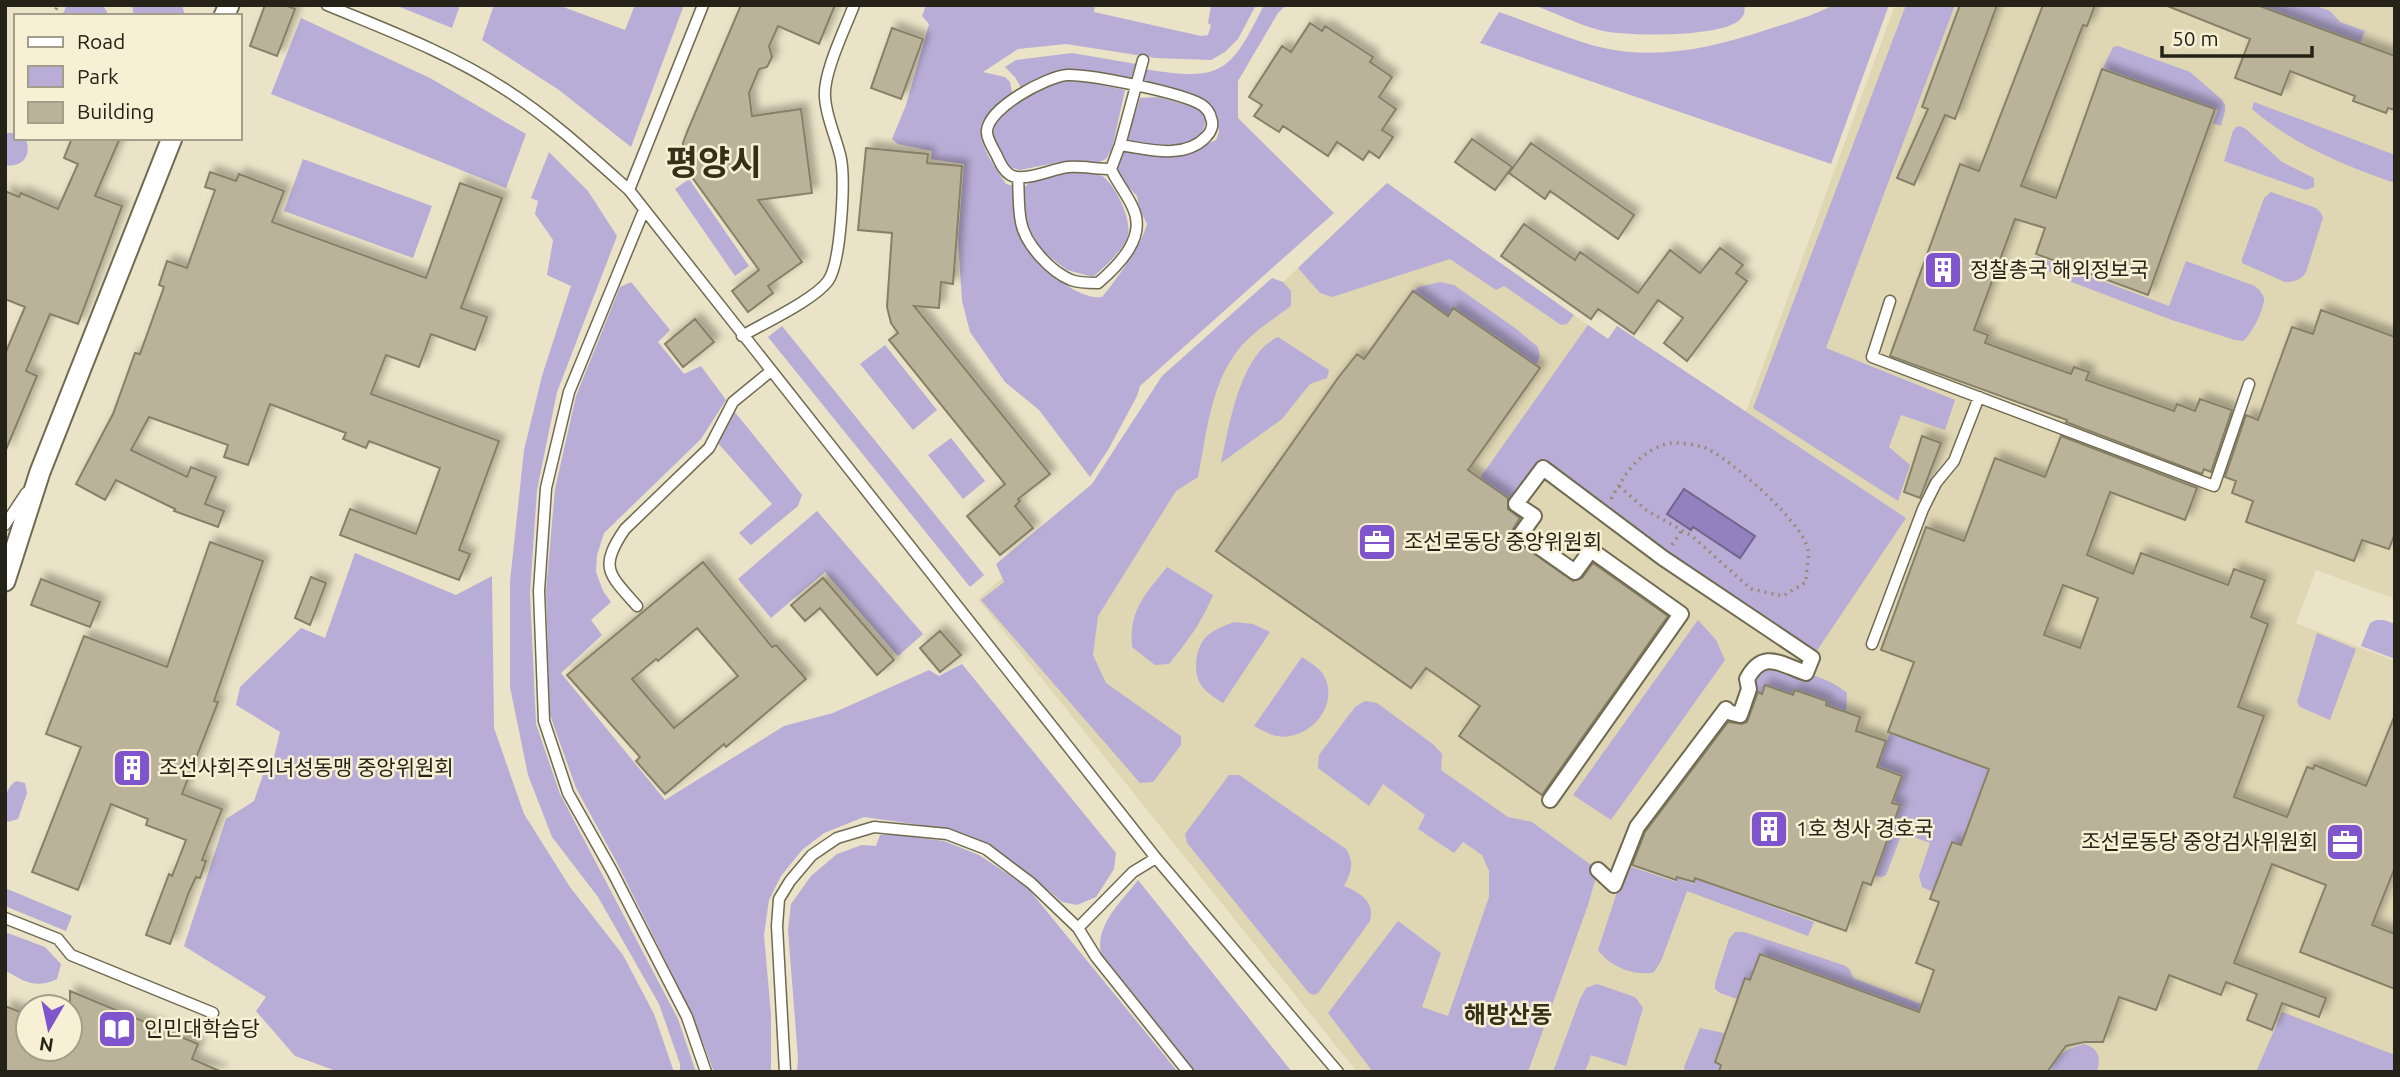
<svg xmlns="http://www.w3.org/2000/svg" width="2400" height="1077" viewBox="0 0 2400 1077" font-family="Ubuntu,'Noto Sans KR',sans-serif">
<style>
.built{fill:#dfd6b4}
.green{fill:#b8add6}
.water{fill:#9281be;stroke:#71658c;stroke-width:2}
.building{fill:#bab399;stroke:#878067;stroke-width:2;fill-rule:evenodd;filter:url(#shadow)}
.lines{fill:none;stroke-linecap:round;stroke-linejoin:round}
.service-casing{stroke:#706a51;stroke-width:13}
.pedestrian-casing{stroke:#706a51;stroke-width:18}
.minor-casing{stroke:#706a51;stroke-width:23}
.path{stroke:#938e7a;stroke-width:3.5;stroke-dasharray:2 5;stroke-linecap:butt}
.service{stroke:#fff;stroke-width:10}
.pedestrian{stroke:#fff;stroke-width:14}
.minor{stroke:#fff;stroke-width:19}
.labels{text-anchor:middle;stroke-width:5;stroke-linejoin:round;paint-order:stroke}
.poi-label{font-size:21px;fill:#252318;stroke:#f7f0d4;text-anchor:start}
.quarter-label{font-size:24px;font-weight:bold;fill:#36301a;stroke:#f7f0d4}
.town-label{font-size:35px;font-weight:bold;fill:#36301a;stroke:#f7f0d4}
</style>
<defs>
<filter id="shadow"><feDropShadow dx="6" dy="-6" stdDeviation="3.5" flood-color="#0004"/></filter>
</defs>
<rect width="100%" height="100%" fill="#eae3c7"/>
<path class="built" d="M1895,5H2395V599L2316,570L2296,623L2395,661V1072H1357L978,599L1074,517L1231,332L1387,183L1608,339L1617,326L1746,412Z"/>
<path class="green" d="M67,5H103L109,16H62Z
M132,5H182L185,16H134Z
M395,5H460L452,28Z
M494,5H558L625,30L635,5H684L631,147L559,90L482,40Z
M926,5H1095L1094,12L1201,36L1208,35L1211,25L1208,23L1211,5H1256L1238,39L1225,52L1211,60L1156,58L1066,44L1018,49L983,72L1005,77L1010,82L1012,92L1010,100C1003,106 993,111 986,117C969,134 996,168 1006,184L1014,186C1015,198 1014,221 1018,231C1028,257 1074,301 1102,297C1117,279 1141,246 1147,224L1139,208L1137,196L1119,177L1117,167L1124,152L1188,153L1216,140L1219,132L1216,113L1208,102L1183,93L1142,84L1145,69C1222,82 1230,73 1264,5H1286L1278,13L1238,81V118L1334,213L1140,386L1137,396L1108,450L1090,477L1039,410L1005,382L970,332L962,301L958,239L964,164L931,159L932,151L898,144L892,139L906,105L929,24L922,16Z
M1534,5H1745L1744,14C1742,17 1740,20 1737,22C1715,37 1626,37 1599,30C1577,24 1555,13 1534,5Z
M1833,5H1889L1831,164L1480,43L1499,12C1531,23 1563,37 1595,46C1653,61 1708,49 1763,31C1787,23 1811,17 1833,5Z
M1906,5H1955L1826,348L1955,400L1945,430L1901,415L1889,447L1910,465L1898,501L1753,408Z
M2314,5L2330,11L2340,22L2365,31L2360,43L2259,6Z
M301,18L430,78L526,134L506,188L271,94Z
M2118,46L2190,72L2221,99L2225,105V111L2221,126L2213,123L2218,110L2103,68L2113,47Z
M1072,53L1136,64L1130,81L1070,72L1051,73L1021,88L1015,77L1005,67L1016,60Z
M1072,79L1125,90L1112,149L1106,159L1092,165L1060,162L1020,170L1006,166L990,131C997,108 1048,83 1072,79Z
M1158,97L1201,109L1206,114C1206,161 1157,148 1126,142L1140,98Z
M2254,102L2395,155V183C2343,165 2294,145 2252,109Z
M2240,126L2246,129L2282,162L2314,178V187L2306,190L2224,161L2233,131L2236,127Z
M5,133H16V138H25C33,154 23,168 5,165Z
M549,152L588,191L617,236L557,392L537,490L530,593L536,724L560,794L678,1019L696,1072H680V1064L659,1004L598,897L552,837L528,775L510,687V582L524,450L542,376L571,286L547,275L553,240L535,214L538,201L531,198Z
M303,159L432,206L413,258L284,211Z
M1075,171C1084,172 1094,172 1102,176C1115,184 1132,220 1128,235C1125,249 1103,268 1093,277L1067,270L1042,251L1025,222L1023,189C1034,175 1058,173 1075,171Z
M689,179L749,266L735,276L675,189Z
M1387,183L1574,315L1567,324L1561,325L1504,286L1496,290L1450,259L1332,297L1320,293L1298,268Z
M2271,192L2316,208L2321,213L2323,218L2306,272C2301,280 2294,282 2285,282L2242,263V259L2264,198Z
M2036,256L2169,306L2186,261L2255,286C2259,290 2264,294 2264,300C2263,311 2252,334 2243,341L2235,340L2172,320L2061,278L2038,265Z
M1272,278L1283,282L1291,291V306C1275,318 1257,329 1243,344C1211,379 1207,432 1198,477L1176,491L1098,616L1093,655L1106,683L1181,736V745L1153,782L1140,783L981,600L1004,582L996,564L1092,484L1162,376Z
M631,282L670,330L658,342L684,374L701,366L726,400L701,439L604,533L597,555L596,572L603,591L611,602L591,620L602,635L561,673L665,800L784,726L833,713L929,670L939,676L962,664L1116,853L1114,869L1096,897L1077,905L1062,902L1034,878L989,845L948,829L864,817L824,833L802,850L781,876L769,900L764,935L771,1015V1072H714L691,1012L616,861L576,788L550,715L546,591L555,489L576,396L620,287Z
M1440,282L1454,285L1515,328L1538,347L1540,356L1536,365L1454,308L1448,316L1413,291L1419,287Z
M1588,325L1608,339L1617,326L1906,518L1812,658L1543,468L1516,504L1480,478Z
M782,326L984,575L970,587L768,337Z
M1278,337L1329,370L1327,378L1310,384L1282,419L1221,463C1229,426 1240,354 1278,337Z
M885,345L937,410L913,430L860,364Z
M734,411L802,495L798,506L751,545L739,533L772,504L717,442Z
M951,438L985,481L963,499L928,455Z
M817,511L923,634L898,656L825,572L771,618L738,579Z
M355,553L456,595L492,576L494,728L524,814L570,887L623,955L654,1014L674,1072H339L295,1056L256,1011L266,997L184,946L226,819L254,801L263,775L270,774L280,732L236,705L240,687L301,628L325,638Z
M1167,567L1213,595C1202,622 1187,642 1169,664L1155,665L1132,647C1129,609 1145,595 1167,567Z
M1698,620L1716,640L1725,660L1611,820L1573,795Z
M2376,620H2384L2395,624V659L2361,646L2370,623Z
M1234,622L1253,624L1270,632L1223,703C1217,699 1210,695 1205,690C1192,678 1194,651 1205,638C1212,630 1224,626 1234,622Z
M2317,633L2356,649L2330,720L2300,707L2297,702Z
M1302,657C1309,662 1318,667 1323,674C1339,700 1317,732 1290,736C1277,739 1265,732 1254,726Z
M1760,662C1789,669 1825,674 1847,693L1846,713L1826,705L1827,701L1795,690L1793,695L1765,685L1762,694L1749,689Z
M1365,701L1377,703L1434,745L1442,754L1441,770L1508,817L1532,822L1598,870L1588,905L1528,1072H1373L1328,1013L1398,921L1441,953L1422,1007L1448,1016L1489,897V871L1482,855L1463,842L1454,853L1418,829L1425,815L1383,784L1369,806L1318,768L1319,755L1355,707Z
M1890,733L1988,769L1961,844L1951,841L1933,892L1922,887L1919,876L1930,843L1902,833L1886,875L1882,877L1875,876L1901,805L1894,801L1903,775L1878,766Z
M1229,775H1239L1346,849C1355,863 1351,872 1344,886C1361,893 1375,902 1370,921L1318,993L1314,995L1309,993L1187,843L1185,834Z
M16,781L25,783L27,793L18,819L8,822L5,820C5,806 3,789 16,781Z
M880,835H900L944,841L979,855L1026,886L1178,1072H797L798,1058L788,930L791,904L811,876L837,854L862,845L876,846Z
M1626,865L1676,882L1678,878L1694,884L1696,879L1814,922L1808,936L1687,891L1661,961L1654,972C1635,977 1609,966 1598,950Z
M1138,880L1292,1072H1193L1101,954C1095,925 1121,902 1138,880Z
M5,888L72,916L66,931L5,906Z
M5,932L45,947L61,964L57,979C36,989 24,982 5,970Z
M1735,932H1744L1846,966L1850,970L1853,978L1921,1004L1918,1011L1760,953L1750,979L1745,978L1737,999L1720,993L1715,989V983L1729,939Z
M1597,984L1635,997L1643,1008L1626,1066L1591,1055L1585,1072H1553L1580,999L1586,988Z
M2282,1012L2395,1055V1072H2256Z
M1700,1028L1724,1033L1714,1062L1721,1065L1718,1072H1685L1684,1067Z
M2085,1044C2099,1049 2101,1058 2097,1072H2049C2060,1053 2065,1049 2085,1044Z"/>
<path class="water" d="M1684,489L1755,536L1740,558L1693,527L1691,530L1667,514Z"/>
<path class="building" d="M265,5H285L295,9L277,56L250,46Z
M741,5H835L819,44L778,26L769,46L772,57L767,67L759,69L749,93L752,116L801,109L812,193L758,200L802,262L768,286L773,293L748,312L732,291L759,270L689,173L683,158V143L687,132Z
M1960,5H1997L1955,119L1945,115L1914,185L1897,178L1928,109L1922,107Z
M2043,5H2095L2087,26L2083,25L2021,186L2056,198L2102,69L2215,109L2148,295L2036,254L2045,228L2015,219L1974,330L1988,335L1985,343L2071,374L2074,367L2089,372L2086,380L2174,411L2177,404L2195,411L2200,399L2232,410L2211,472L2204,469L2202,474L2066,422L2067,420L1890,356L1960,164L1979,171Z
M2165,5H2257L2395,56V110L2388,108L2386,113L2353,101L2355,96L2290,71L2281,95L2235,78L2250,39Z
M1310,23L1322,31L1325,26L1373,57L1370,62L1392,77L1379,97L1396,109L1382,130L1393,137L1379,158L1369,151L1363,160L1337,142L1328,156L1283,126L1279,132L1254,116L1262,105L1249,97L1282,46L1291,52Z
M892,28L923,39L901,99L871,88Z
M72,138H120L95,196L122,206L78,324L50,314L26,371L37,376L5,452V354L25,307L5,299V191L19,197L21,193L58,209L78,164L64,158Z
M1472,139L1512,167L1495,190L1455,162Z
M1531,143L1634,215L1618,239L1550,191L1545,199L1509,173Z
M866,148L928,154L927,163L962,166L953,284L941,282L939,308L914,306L1050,474L1018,499L1020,501L1015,506L1033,528L1000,555L967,516L1005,484L889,340L898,333L891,323L887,307L892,233L858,230Z
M210,172L236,181L239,174L284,191L272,222L426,278L460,183L502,198L461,308L487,317L475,350L431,334L419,367L386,355L371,394L499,441L459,550L470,554L459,580L340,535L350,509L416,534L440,468L369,441L366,448L343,439L346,433L270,404L248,465L224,457L228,445L149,417L131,450L187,477L191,467L216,477L205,504L224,511L218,527L174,511L175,509L116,480L105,500L76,484L113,414L135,353L140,354L164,287L159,285L167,261L187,268L215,190L205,187Z
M1524,224L1575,260L1580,252L1638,293L1670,250L1700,273L1720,248L1743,265L1736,273L1747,281L1687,361L1664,343L1683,318L1658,300L1634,334L1598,309L1591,319L1501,256Z
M1413,291L1448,316L1453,308L1540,368L1468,470L1508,498V509L1520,518L1513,529V539L1573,581L1582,578L1593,563L1668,616L1542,795L1459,736L1480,706L1426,668L1411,688L1216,551L1338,378L1357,354L1364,359Z
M2321,310L2395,337V533L2389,549L2362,540L2354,561L2246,522L2253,501L2232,493L2236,481L2225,477L2246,415L2258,420L2292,327L2313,334Z
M695,319L714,342L683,367L665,344Z
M1922,436L1941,443L1920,498L1904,492Z
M2061,436L2197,488L2185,520L2110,492L2087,555L2133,574L2141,553L2228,585L2234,569L2265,580L2251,617L2268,624L2238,707L2264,716L2234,797L2287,817L2307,767L2313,769L2315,765L2366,786L2395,715V867L2372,925L2395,934V989L2300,952L2326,885L2272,864L2234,963L2326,998L2319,1017L2282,1003L2272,1030L2247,1020L2257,994L2226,982L2221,995L2169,975L2156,1010L2119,997L2103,1042H2085L2066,1046L2047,1072H1719L1721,1065L1715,1062L1745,978L1750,980L1760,954L1919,1012L1934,970L1916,963L1939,902L1930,899L1952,842L1961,845L1989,769L1888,732L1914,662L1881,650L1926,527L1964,541L1995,458L2045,477ZM2063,585L2098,598L2080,648L2044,635Z
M210,542L263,561L214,701L218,702L182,794L222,809L202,860L206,861L200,878L196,877L189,892L170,944L146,935L169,874L172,876L186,840L146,825L148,819L111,804L78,890L32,872L81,747L46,734L84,636L167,667Z
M703,562L772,647L776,645L806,679L726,747L724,744L665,794L636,761L640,757L567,675ZM697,628L738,676L674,728L632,679L656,659L658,661Z
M311,577L326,583L310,625L295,618Z
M823,578L894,660L877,675L820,608L805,621L791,605Z
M41,579L100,602L90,627L31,605Z
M940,631L961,655L940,672L920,648Z
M1765,685L1793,695L1795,690L1827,701L1826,705L1860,717L1856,731L1886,741L1877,767L1902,776L1892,803L1900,805L1871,885L1863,882L1846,931L1695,878L1694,882L1677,877L1676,880L1632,865L1645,832L1728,722L1742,724L1747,722L1758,692L1762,694Z
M70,991L198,1044L192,1059L222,1072H5V1006L28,1015V1049H70Z"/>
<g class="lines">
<g class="service-casing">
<path id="service" d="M327,5C387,30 449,53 503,88C549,117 589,154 629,190L1156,858L1338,1072
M1111,169C1097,169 1082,166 1068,167C1052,169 1033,179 1016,177C1005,175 1000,163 996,154C992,147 986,137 987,130C990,107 1046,77 1067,75C1090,74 1183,93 1202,105C1206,108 1210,113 1211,118C1214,125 1211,132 1206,137C1184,160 1147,149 1120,145
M1018,177C1019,192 1018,208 1021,222C1025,244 1050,271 1071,280C1079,283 1089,283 1098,283C1119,265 1147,237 1133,208C1127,194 1117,183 1111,169L1120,145L1143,60
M629,190L703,5
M644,210L569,392L546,488L539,591L544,721L568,793L612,871L687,1017L706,1072
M1890,301L1872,357L2214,486L2249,384
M742,336C764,323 814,300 828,281C841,263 845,182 841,159C837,139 826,118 825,97C823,73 845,29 854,5
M5,525L26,493
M637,606C609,574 598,568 625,529L709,448L733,402L771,371
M1872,644L1923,509L1936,483L1954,461L1979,397
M5,918L58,939L71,955L213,1013
M1078,928L1133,872L1156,858
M785,1072L777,926L779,899L790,881L812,855L837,838L874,827L947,834L986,849L1031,883L1078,928L1096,957L1188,1072"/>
</g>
<g class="pedestrian-casing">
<path id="pedestrian" d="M1550,800L1681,614L1591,550L1575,572L1521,534L1534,516L1516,504L1543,468L1663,558L1812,658L1806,673C1780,664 1763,649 1747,679L1749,689L1740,715L1728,712L1726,709L1637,827L1614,885L1598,870"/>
</g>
<g class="minor-casing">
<path id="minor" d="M224,16L229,5
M5,581L40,472L172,138"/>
</g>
<path class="path" d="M53,16L58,5
M1611,499C1626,473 1636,454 1666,444C1674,441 1699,445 1708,449C1733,462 1803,522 1808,550C1809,560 1806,572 1806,582L1783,596L1751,589L1692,536L1646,510L1619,486
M1672,545L1682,530"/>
<use href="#service" class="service"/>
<use href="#pedestrian" class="pedestrian"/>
<use href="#minor" class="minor"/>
</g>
<defs>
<g id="building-square" transform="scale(2.0125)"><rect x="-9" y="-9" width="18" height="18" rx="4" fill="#7f54cd" stroke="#f7f0d4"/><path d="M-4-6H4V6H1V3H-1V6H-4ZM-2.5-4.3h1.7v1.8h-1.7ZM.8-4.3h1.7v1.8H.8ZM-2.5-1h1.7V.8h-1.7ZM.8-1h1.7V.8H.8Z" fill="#fff"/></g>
<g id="office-square" transform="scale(2.0125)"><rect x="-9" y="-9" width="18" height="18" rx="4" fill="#7f54cd" stroke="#f7f0d4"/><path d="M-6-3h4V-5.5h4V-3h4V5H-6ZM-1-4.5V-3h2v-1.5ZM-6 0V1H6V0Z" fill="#fff"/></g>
<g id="library-square" transform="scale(2.0125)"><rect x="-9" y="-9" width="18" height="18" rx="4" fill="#7f54cd" stroke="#f7f0d4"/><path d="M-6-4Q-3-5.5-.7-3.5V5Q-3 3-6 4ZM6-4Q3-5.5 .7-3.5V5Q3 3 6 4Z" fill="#fff"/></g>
</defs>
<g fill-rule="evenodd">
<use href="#building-square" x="1943" y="270"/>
<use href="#office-square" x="1377" y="542"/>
<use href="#building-square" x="132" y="768"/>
<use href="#building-square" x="1769" y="829"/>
<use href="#office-square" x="2345" y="842"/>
<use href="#library-square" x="117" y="1029"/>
</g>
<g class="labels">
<g class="poi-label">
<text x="1970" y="277">정찰총국 해외정보국</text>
<text x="1404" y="549">조선로동당 중앙위원회</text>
<text x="159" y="775">조선사회주의녀성동맹 중앙위원회</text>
<text x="1796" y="836">1호 청사 경호국</text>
<text x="2318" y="849" text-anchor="end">조선로동당 중앙검사위원회</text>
<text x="144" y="1036">인민대학습당</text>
</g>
<g class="quarter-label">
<text x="1508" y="1023">해방산동</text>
</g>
<g class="town-label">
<text x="714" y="175">평양시</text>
</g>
</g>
<rect width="2400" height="1077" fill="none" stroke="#252318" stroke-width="14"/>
<rect x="14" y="14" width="228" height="126" fill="#f7f0d4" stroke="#a39e89" stroke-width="2"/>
<rect x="28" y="37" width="35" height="10" fill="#ffffff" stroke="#a39e89" stroke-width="2"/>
<text x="77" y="49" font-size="21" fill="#252318">Road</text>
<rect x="28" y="66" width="35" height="21" fill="#b8add6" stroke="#a39e89" stroke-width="2"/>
<text x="77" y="84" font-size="21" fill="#252318">Park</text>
<rect x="28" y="102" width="35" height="21" fill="#bab399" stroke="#a39e89" stroke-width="2"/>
<text x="77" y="119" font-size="21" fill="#252318">Building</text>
<g transform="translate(49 1028) rotate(189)"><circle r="33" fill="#f7f0d4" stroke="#a39e89" stroke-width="2"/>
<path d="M0-5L12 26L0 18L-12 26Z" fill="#7f54cd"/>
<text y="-10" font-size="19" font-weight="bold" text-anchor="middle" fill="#252318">N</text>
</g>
<path d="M2162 46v10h150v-10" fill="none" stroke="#252318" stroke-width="3.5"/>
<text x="2172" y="46" font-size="21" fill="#252318" stroke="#f7f0d4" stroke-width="5" paint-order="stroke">50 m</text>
</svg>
